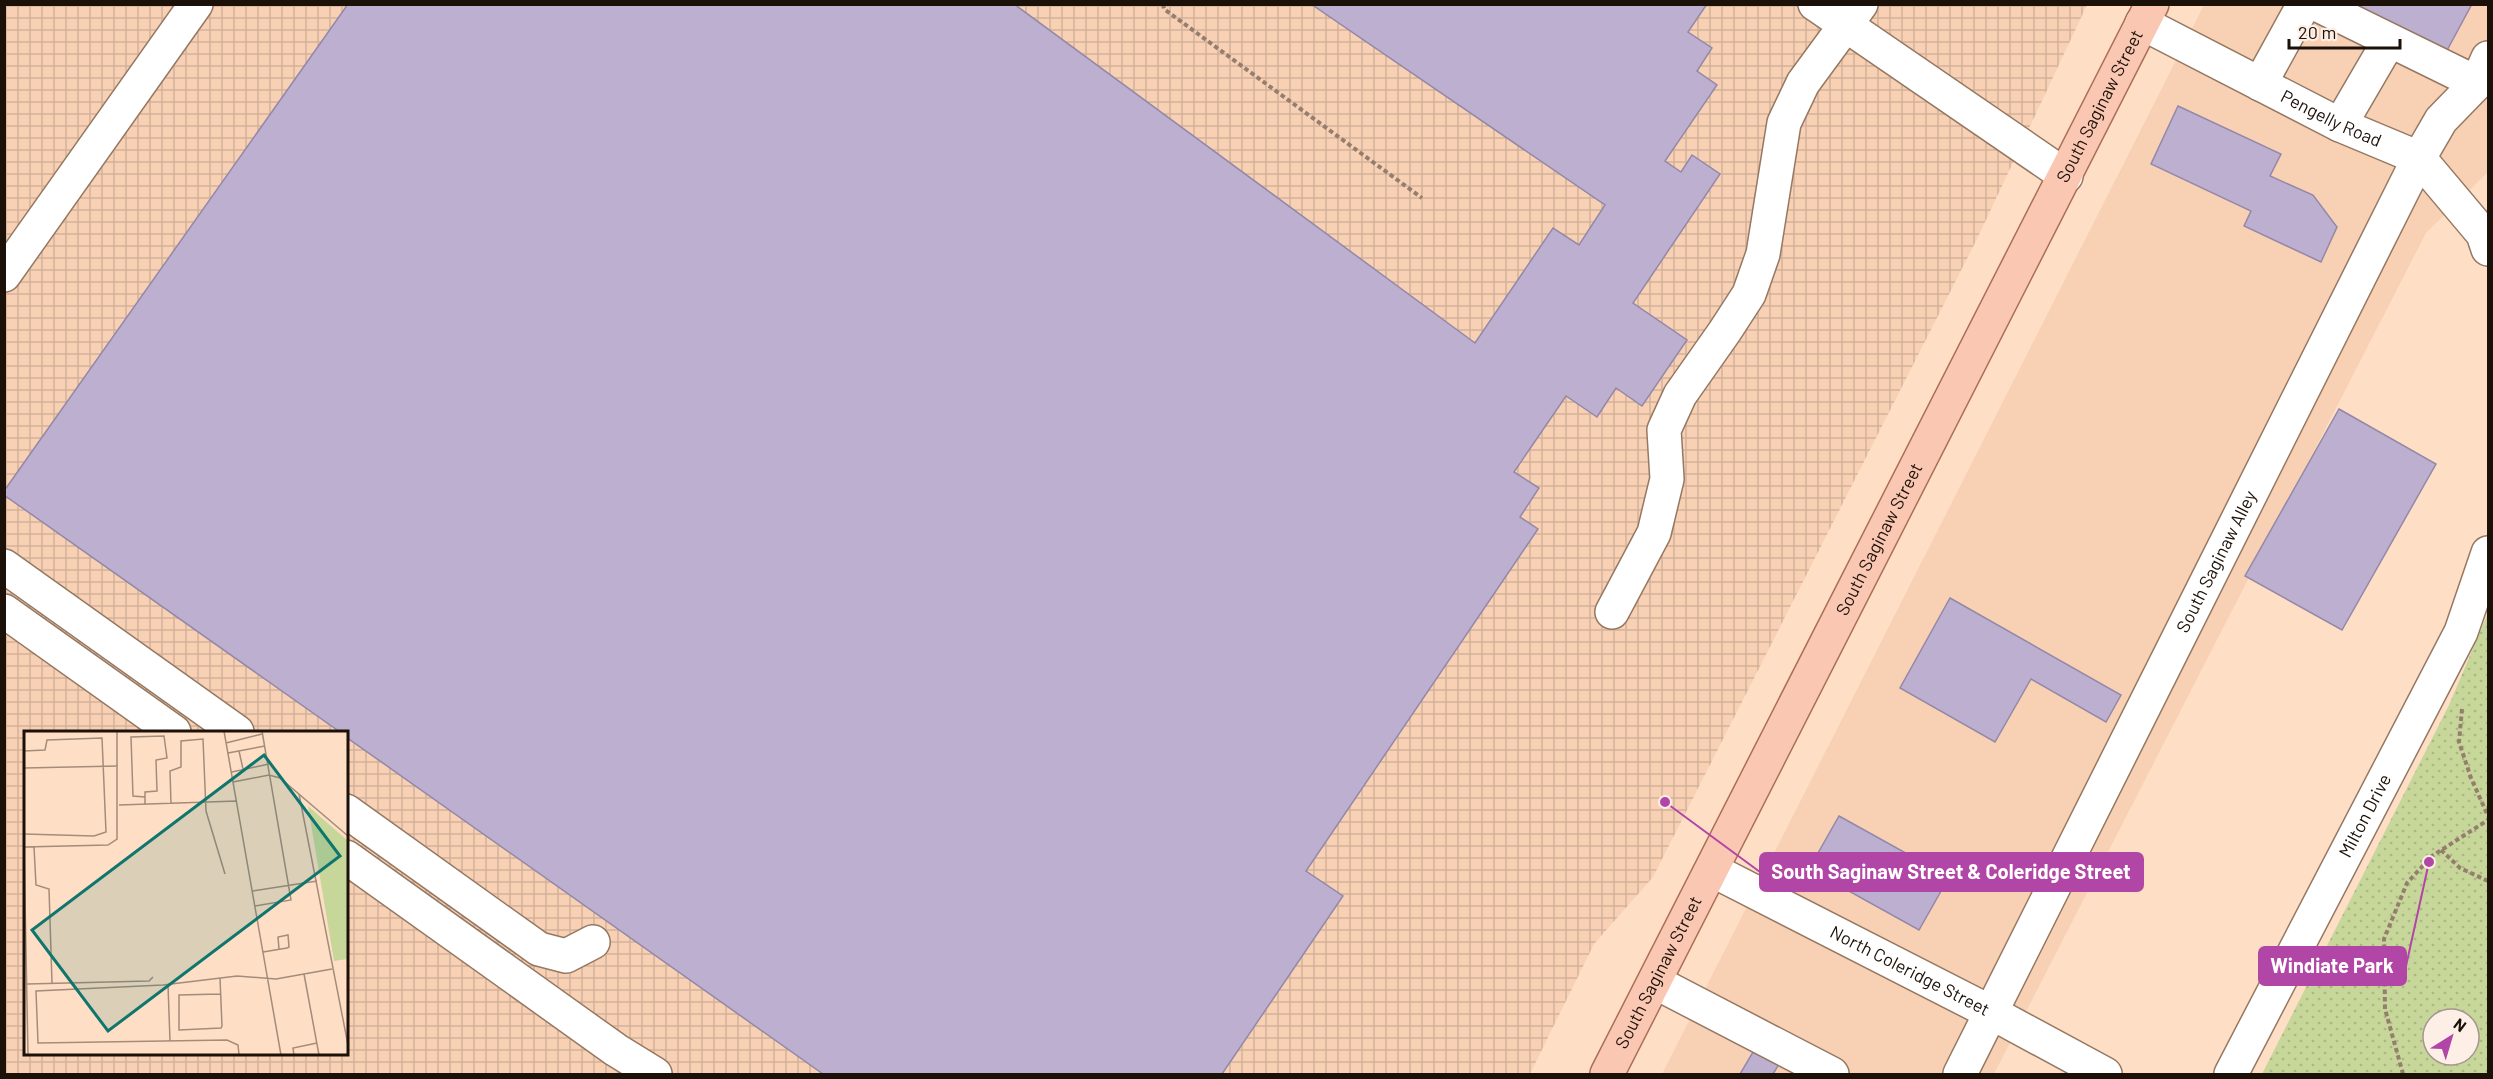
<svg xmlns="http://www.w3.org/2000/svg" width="2493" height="1079" viewBox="0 0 2493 1079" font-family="Barlow,sans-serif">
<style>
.built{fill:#f8d1b5}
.industrial{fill:url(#industrial-grid);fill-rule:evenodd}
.park{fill:url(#park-dots);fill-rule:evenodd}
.building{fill:#bcafd0;stroke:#9488a7;stroke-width:1.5}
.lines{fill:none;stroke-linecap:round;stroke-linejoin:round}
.minor-casing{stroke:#957862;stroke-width:36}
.major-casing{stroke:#aa6f56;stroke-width:36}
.path{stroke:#957e6e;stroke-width:4;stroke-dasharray:4.5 3;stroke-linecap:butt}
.minor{stroke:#fff;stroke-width:33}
.major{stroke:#fac7b3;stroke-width:33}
.labels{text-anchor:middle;stroke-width:4.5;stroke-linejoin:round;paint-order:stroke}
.street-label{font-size:18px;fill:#1c1109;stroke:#fdefe6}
.inset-road{fill:none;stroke:#a48c7a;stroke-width:1.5}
.view{fill:#0f766e;fill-opacity:0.15;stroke:#0f766e;stroke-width:3}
.inset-edge{fill:none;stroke:#1c1109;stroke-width:3}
.leader{fill:none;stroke:#b246a6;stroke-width:2}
.callout-dot{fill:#b246a6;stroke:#fdefe6;stroke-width:2}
.callout{fill:#b246a6;stroke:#b246a6;stroke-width:2}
.callout-label{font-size:20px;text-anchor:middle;font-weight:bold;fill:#fff}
</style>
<defs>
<pattern id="industrial-grid" width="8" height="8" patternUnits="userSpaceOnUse" patternTransform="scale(1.5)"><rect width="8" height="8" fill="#f8d1b5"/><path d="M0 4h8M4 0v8" fill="none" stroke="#d4b29a"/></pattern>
<pattern id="park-dots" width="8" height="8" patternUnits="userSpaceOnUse" patternTransform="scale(1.5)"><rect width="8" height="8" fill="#c7d79a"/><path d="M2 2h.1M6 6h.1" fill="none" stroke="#aab883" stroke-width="1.8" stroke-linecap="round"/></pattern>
</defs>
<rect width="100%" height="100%" fill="#ffdec6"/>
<path class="built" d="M2204,5H2488V172L2426,233L1994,1074H1662Z"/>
<path class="industrial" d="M5,5H2087L1977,239L1653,877L1594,944L1530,1074H5ZM26,732H346V1054H26Z"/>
<path class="park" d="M2488,613V1074H2262L2449,705ZM2433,1019H2469V1055H2433Z"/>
<path class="building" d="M348,4H1014L1475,343L1553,228L1579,245L1605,205L1311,4H1707L1688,32L1712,48L1697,71L1717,85L1665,161L1681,172L1692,155L1720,174L1633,303L1687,340L1642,406L1616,388L1597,417L1566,396L1514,472L1539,488L1520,517L1538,529L1306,871L1343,896L1222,1074H823L346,737V732H340L4,495V491Z
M2354,4H2472L2445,54Z
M2178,106L2281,154L2270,176L2313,195L2337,227L2321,262L2244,226L2251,211L2151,164Z
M2339,409L2436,464L2342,630L2245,576Z
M1950,598L2121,695L2106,722L2031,679L1995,742L1900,688Z
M1839,816L1949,877L1919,930L1809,869Z
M1756,1047L1781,1061L1773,1074H1740Z"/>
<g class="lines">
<g class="minor-casing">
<g id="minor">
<path d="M1815,4L2066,176"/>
<path d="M2316,4L2477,83"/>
<path id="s1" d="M2142,23L2340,125L2419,158L2483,234L2488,249"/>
<path d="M2260,84L2304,4"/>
<path d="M2340,125L2389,41"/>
<path d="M4,275L196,4"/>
<path d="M4,566L237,732"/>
<path d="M4,611L174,732"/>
<path d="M1612,612L1654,533L1667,479L1664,430L1680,395L1725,331L1749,294L1763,254L1784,123L1803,83L1861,4"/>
<path d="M346,811L539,949L566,956L593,942"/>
<path d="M346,857L616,1050L655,1074"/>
<path id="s2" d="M1712,870L1992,1013L2105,1074"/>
<path d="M1655,982L1832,1074"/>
<path id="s3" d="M1960,1074L2419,158L2441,120L2477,83L2488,58"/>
<path id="s4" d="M2231,1074L2461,632L2488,553"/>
</g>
</g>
<g class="major-casing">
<g id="major">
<path id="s5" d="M1607,1074L2152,4"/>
</g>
</g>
<path class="path" d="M1163,4L1164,9L1422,198
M2462,709L2459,742L2471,778L2488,816
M2441,850L2460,868L2488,881
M2403,1074L2385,1009L2384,939L2407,883L2432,856L2488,820"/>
<use href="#minor" class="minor"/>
<use href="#major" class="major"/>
</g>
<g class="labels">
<g class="street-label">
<text dy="6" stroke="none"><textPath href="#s5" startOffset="1086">South Saginaw Street</textPath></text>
<text dy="6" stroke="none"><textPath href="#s1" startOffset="212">Pengelly Road</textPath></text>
<text dy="6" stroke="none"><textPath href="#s5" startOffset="600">South Saginaw Street</textPath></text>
<text dy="6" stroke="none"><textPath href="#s3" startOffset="573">South Saginaw Alley</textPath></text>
<text dy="6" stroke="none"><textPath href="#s4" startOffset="291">Milton Drive</textPath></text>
<text dy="6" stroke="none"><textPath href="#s2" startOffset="222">North Coleridge Street</textPath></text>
<text dy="6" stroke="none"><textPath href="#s5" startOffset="114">South Saginaw Street</textPath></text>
</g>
</g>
<g transform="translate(24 731)">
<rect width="324" height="324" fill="#ffdec6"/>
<path d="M284,75L324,110V228L310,230Z" fill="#c7d79a"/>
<path class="inset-road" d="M200,0L257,324M202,12L238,3M0,20L21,19L23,9L78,7L82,101L70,105L0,103M215,20L219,38M204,22L241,15M0,37L94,35M208,41L245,33M209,51L245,44L256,47L324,105M275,63L324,314M121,66L109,65L107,6L140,5L143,27L132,29L133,60L121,61V73M147,73L146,40L157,36V10L179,8L182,80L201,143M95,74L213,70M10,116L12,154L25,158L28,252M229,160L293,150M231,175L267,169L238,0M239,221L263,217L265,216L264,204L254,206L255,218M280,243L295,324M196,247L198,295L197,297L155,299V264L196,263M3,253L125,250L129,246M144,254L146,310M4,324L0,116L84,114L93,108V0M215,324L214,314L203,309L14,312L12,260L139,254L213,245L252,248L308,238M270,324L269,317L293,312"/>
<path class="view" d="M240,24L316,125L84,300L8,199Z"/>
<rect width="324" height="324" class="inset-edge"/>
</g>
<path class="leader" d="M1665 802L1760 872M2429 862L2406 966"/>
<g class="callout-dot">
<circle cx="1665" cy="802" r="6"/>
<circle cx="2429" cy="862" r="6"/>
</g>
<g class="callout">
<rect x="1760" y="853" width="383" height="38" rx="6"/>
<rect x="2259" y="947" width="147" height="38" rx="6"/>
</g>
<g class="callout-label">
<text x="1951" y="879">South Saginaw Street &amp; Coleridge Street</text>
<text x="2332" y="973">Windiate Park</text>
</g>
<rect width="2493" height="1079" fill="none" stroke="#1c1109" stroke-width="12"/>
<g transform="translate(2451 1037) rotate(37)"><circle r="28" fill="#fdefe6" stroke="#a3968e" stroke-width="1.5"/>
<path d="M0-4.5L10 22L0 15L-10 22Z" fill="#b246a6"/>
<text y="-9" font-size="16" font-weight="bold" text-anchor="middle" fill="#1c1109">N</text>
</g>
<path d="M2289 39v9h111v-9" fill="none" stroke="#1c1109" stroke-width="3"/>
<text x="2298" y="39" font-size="18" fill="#1c1109" stroke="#fdefe6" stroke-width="4.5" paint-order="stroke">20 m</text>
</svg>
